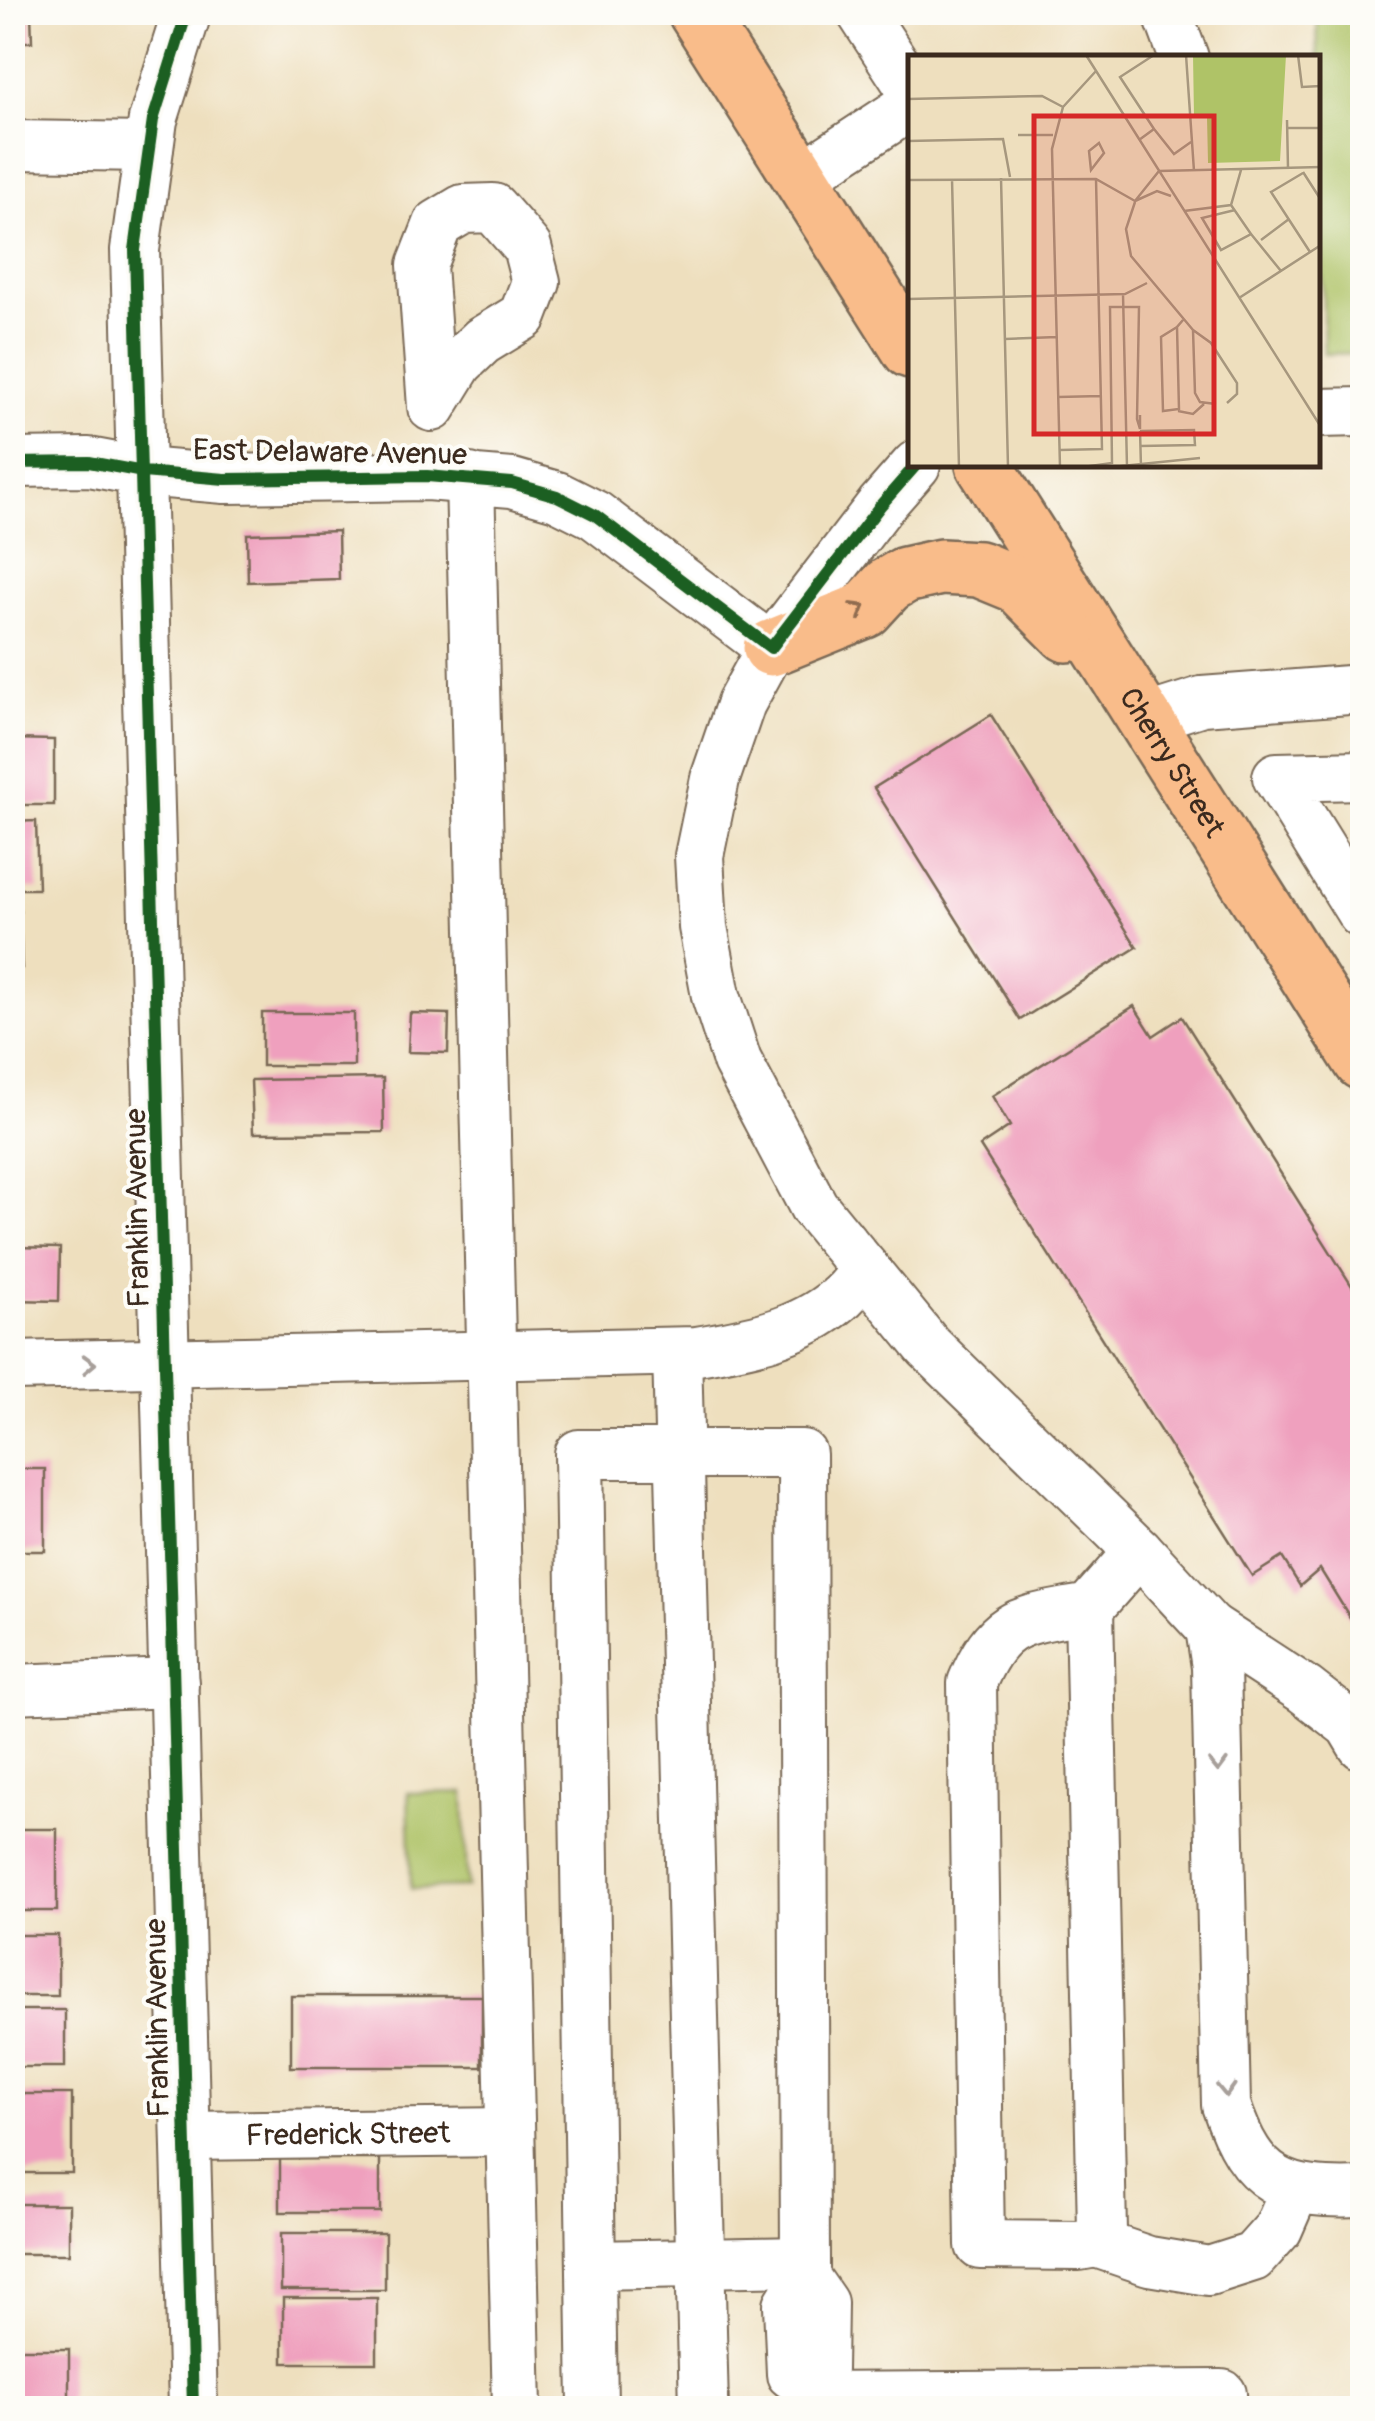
<svg xmlns="http://www.w3.org/2000/svg" width="1375" height="2421" viewBox="0 0 1375 2421" font-family="Pangolin,sans-serif">
<style>
.green{fill:#afc367;stroke:#757642;stroke-width:2.5}
.building{fill:#efa0be}
.lines{fill:none;stroke-linecap:round;stroke-linejoin:round}
.minor-casing{stroke:#7a6956;stroke-width:52}
.major-casing{stroke:#7a6956;stroke-width:60}
.minor{stroke:#fff;stroke-width:48}
.major{stroke:#f9bc8a;stroke-width:55}
.cycleway-casing{stroke:#fdfcf7;stroke-width:19}
.cycleway{stroke:#1b5e20;stroke-width:12}
.oneway{stroke:#906c4f}
.oneway2{stroke:#a79f9a}
.labels{text-anchor:middle;stroke-width:8;stroke-linejoin:round;paint-order:stroke}
.street-label{font-size:30px;fill:#3b2a1e;stroke:#fdfcf7}
.inset-road{fill:none;stroke:#a6977e;stroke-width:2.5}
.view{fill:#d62828;fill-opacity:0.15;stroke:#d62828;stroke-width:5}
.inset-edge{fill:none;stroke:#3b2a1e;stroke-width:5}
</style>
<rect width="100%" height="100%" fill="#fdfcf7"/>
<filter id="ink" filterUnits="userSpaceOnUse"><feTurbulence type="fractalNoise" baseFrequency=".01" numOctaves="2"/><feDisplacementMap in="SourceGraphic" scale="20" xChannelSelector="R" yChannelSelector="G"/><feConvolveMatrix kernelMatrix="1 2 1 2 8 2 1 2 1" color-interpolation-filters="sRGB"/></filter>
<filter id="wash" filterUnits="userSpaceOnUse"><feTurbulence type="fractalNoise" baseFrequency=".0048" numOctaves="4" result="noise"/><feDisplacementMap in="SourceGraphic" scale="40" xChannelSelector="R" yChannelSelector="G"/><feGaussianBlur stdDeviation="2.25" result="paint"/><feColorMatrix in="noise" values="0 0 0 0 0 0 0 0 0 0 0 0 0 0 0 0 0 1.4 0 .05"/><feComposite in="paint" operator="in"/></filter>
<g filter="url(#wash)">
<rect width="100%" height="100%" fill="#eedfbe"/>
<path class="green" d="M1317,13H1362V353L1324,354Z
M464,1792L467,1887L411,1889L408,1793Z"/>
<g id="blocks">
<path class="building" d="M12,12H31L32,42H12Z
M338,531L339,579L248,582L247,534Z
M991,715L1137,947L1020,1020L874,788Z
M12,739L54,740V805H12Z
M36,821L38,889H12V822Z
M12,911H20L22,968H12Z
M12,983H21L23,1068L12,1069Z
M1134,1006L1153,1036L1182,1017L1362,1302V1542L1354,1547L1362,1561V1637L1320,1569L1300,1586L1282,1557L1252,1576L980,1146L1010,1126L992,1096Z
M262,1013H354V1066H262Z
M410,1013L449,1014L448,1053L408,1052Z
M383,1078L384,1132L253,1133L251,1080Z
M12,1247L60,1248L59,1301L12,1300Z
M12,1469H45V1551H12Z
M12,1829H57V1911H12Z
M12,1935H58V1996H12Z
M291,1996H482V2067H291Z
M12,2010H65V2067H12Z
M12,2094H72V2173H12Z
M280,2159H380V2212H280Z
M12,2204H69V2254H12Z
M281,2233H385V2290H281Z
M283,2298H377V2363H283Z
M12,2349H69V2408H12Z"/>
</g>
</g>
<g filter="url(#ink)">
<use href="#blocks" fill-opacity="0" stroke="#7a6956" stroke-width="2.5"/>
<g class="lines">
<g class="minor-casing">
<g id="minor">
<path d="M187,12L153,120L135,250L193,2408"/>
<path d="M861,12L910,87"/>
<path d="M1167,12L1184,58"/>
<path d="M12,145L149,147"/>
<path d="M800,178L910,106"/>
<path d="M493,208L527,247L536,282L523,316L482,341L459,363L432,407L422,265L438,224L463,209Z"/>
<path d="M1318,413L1362,412"/>
<path d="M12,463L89,462L143,472L225,479L427,476L512,483L557,496L595,515L771,648L880,506L916,465"/>
<path d="M470,478L517,2408"/>
<path d="M771,648L741,703L715,779L699,856L703,927L716,996L737,1061L814,1207L928,1346L1139,1551L1210,1628"/>
<path d="M1145,719L1202,701L1362,689"/>
<path d="M1362,775L1277,777L1362,914"/>
<path d="M677,1352L704,2408"/>
<path d="M12,1366L697,1351C746,1343 800,1333 839,1299C849,1291 857,1279 865,1269"/>
<path d="M1089,1608C1025,1621 999,1616 972,1683L980,2245L1079,2246L1096,2243L1102,2231L1089,1608L1139,1551"/>
<path d="M12,1689L174,1683"/>
<path d="M1362,1745L1350,1725L1305,1690L1210,1628L1216,1667L1226,2105C1252,2183 1283,2195 1362,2192"/>
<path id="s1" d="M186,2136L510,2132"/>
<path d="M1096,2243L1149,2261L1209,2271L1253,2257L1278,2229L1295,2190"/>
<path d="M592,2265L805,2261"/>
<path d="M808,2397L1222,2394L1223,2408"/>
<path d="M593,2408L579,1454H802L805,2261V2277L788,2305L791,2374L808,2386L822,2370L823,2303L805,2277"/>
</g>
</g>
<g class="major-casing">
<g id="major">
<path d="M696,12L910,350"/>
<path id="s2" d="M984,465L1362,1062"/>
<path d="M771,648L865,610L888,585L905,575L941,567L979,569L1018,585L1067,634"/>
</g>
</g>
<use href="#minor" class="minor"/>
<use href="#major" class="major"/>
<g class="cycleway-casing">
<path id="cycleway" d="M187,12L153,120L135,250L193,2408
M12,463L89,462L143,472L225,479L427,476L512,483L557,496L595,515L771,648L880,506L916,465"/>
</g>
<use href="#cycleway" class="cycleway"/>
</g>
<defs><path id="oneway-chevron" d="M-2-3.5L2.5 0L-2 3.5" fill="none" stroke-width="1.6" stroke-linecap="round" stroke-linejoin="round" transform="scale(2.5)"/></defs>
<use class="oneway" href="#oneway-chevron" transform="translate(859 609) rotate(-31)"/>
<g class="oneway2">
<use href="#oneway-chevron" transform="translate(89 1364) rotate(-2)"/>
<use href="#oneway-chevron" transform="translate(1218 1765) rotate(89)"/>
<use href="#oneway-chevron" transform="translate(1226 2090) rotate(88)"/>
</g>
</g>
<g class="labels">
<g class="street-label">
<text transform="translate(330 452) rotate(1)" y="10">East Delaware Avenue</text>
<text dy="10" stroke="none"><textPath href="#s2" startOffset="352">Cherry Street</textPath></text>
<text transform="translate(137 1208) rotate(-91)" y="10">Franklin Avenue</text>
<text transform="translate(157 2018) rotate(-91)" y="10">Franklin Avenue</text>
<text dy="10" stroke="none"><textPath href="#s1" startOffset="162">Frederick Street</textPath></text>
</g>
</g>
<g transform="translate(908 55)">
<rect width="412" height="412" fill="#eedfbe"/>
<path d="M285,0H378L372,106L300,108L299,62H286Z" fill="#afc367"/>
<path class="inset-road" d="M178,0L413,372M246,0L212,22L246,74M278,0L286,116M390,0L394,32L413,31M0,44L134,41L155,52M379,65L380,113M379,73H413M110,80H145M231,85L246,74L266,99L283,87M0,86L95,84L102,122M191,88L196,98L183,115L181,96ZM395,117L413,145M395,118L363,137L402,197M93,123L100,412M44,124L51,412M0,125L188,124L227,146L251,116L413,112M227,146L249,136L263,141M227,147L218,174L223,201L285,275M323,150L343,179L313,195L294,163L327,155M276,156L323,150L333,115M343,179L373,216M353,185L381,164M215,239L219,412M331,243L413,190M0,244L217,239L239,228M269,272L253,282L255,356L271,354L269,272L275,265M97,284L149,282M150,342L193,341M308,349L292,347L287,338L285,275L303,288L329,328V339L319,348M270,356L285,359L296,349M232,376L286,375L287,390L232,391M232,376L233,412M152,395L194,394L188,124M152,412L144,94L155,52L188,16M175,412L204,408L202,252H231L229,364L232,374V360M204,412L292,403"/>
<path class="view" d="M126,61H306V379H126Z"/>
<rect width="412" height="412" class="inset-edge"/>
</g>
<rect width="1375" height="2421" fill="none" stroke="#fdfcf7" stroke-width="50"/>
</svg>
